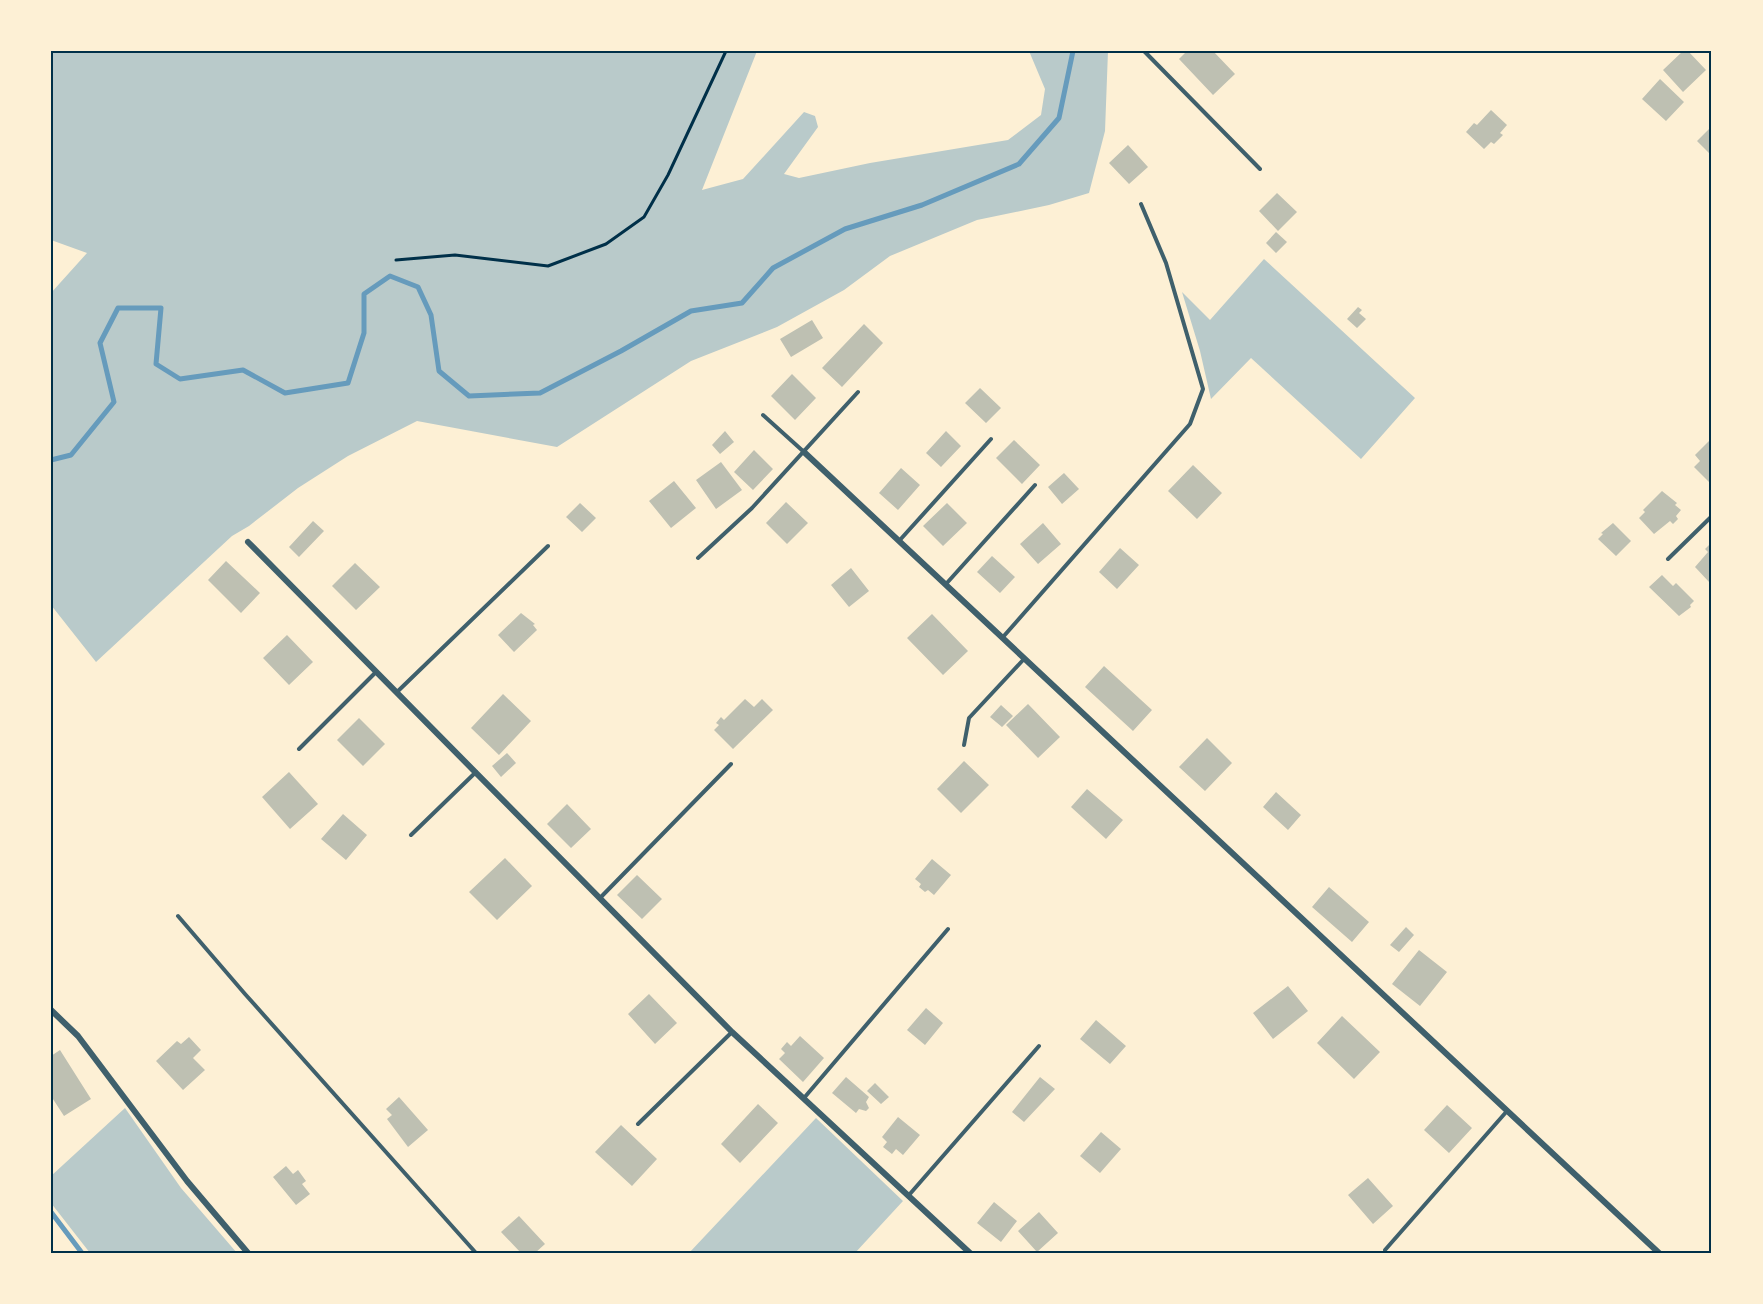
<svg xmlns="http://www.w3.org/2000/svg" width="1763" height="1304" viewBox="0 0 1763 1304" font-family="Barlow,sans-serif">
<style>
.green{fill:#b9caca}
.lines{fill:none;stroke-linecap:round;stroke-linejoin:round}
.stream{stroke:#669bbc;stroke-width:5}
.building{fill:#bec0b2}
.path{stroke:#003049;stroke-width:3}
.service{stroke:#3f606c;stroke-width:4}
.minor{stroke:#3f606c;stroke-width:6}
.neatline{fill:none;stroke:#003049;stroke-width:2}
</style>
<rect width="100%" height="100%" fill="#fdf0d5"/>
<path class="green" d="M51,51H757L702,190L743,179L804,112L815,116L818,127L784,174L799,178L870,163L1008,140L1041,115L1045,89L1029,51H1108L1105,131L1089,193L1049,205L977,220L890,256L844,290L777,327L691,361L557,447L417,421L348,456L298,488L249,526L232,536L96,662L51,605V293L87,253L51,240Z
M1264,259L1415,398L1361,459L1251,358L1211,399L1200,351L1182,292L1210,320Z
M125,1108L181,1188L237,1253H90L51,1203V1176Z
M816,1118L903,1201L855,1253H689Z"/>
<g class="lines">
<path class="stream" d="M51,460L71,455L114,402L100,343L118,308H161L156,364L180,379L243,370L285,393L348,383L364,333V294L390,276L418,287L431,315L439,371L469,396L540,393L621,351L691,311L742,303L773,268L845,229L922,205L1019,164L1059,118L1073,51
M51,1212L82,1253"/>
</g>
<path class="building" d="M1187,51H1213L1235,74L1213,95L1179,59Z
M1683,51H1688L1706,70L1683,92L1663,70Z
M1660,79L1684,102L1666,121L1642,99Z
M1491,110L1507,125L1500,133L1503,135L1494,144L1491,142L1484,149L1466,132L1474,123L1477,125Z
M1712,126V156L1697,141Z
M1128,145L1148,167L1129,184L1109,163Z
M1277,193L1297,212L1278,231L1259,211Z
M1276,232L1287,242L1276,253L1266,243Z
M1358,307L1362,310L1359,313L1366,319L1357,328L1347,319Z
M812,320L823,338L791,357L780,339Z
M864,324L883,343L842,387L822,368Z
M792,374L816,398L795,420L771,396Z
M980,388L1001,408L986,423L965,403Z
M725,431L734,442L720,454L712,445Z
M946,431L961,446L941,467L926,453Z
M1712,438V481L1710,483L1694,467L1700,461L1695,455Z
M1014,440L1040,465L1022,484L996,458Z
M754,450L773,469L753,490L734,472Z
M721,462L742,490L716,509L696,480Z
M1193,465L1222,493L1197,519L1168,491Z
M901,468L920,485L898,510L879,493Z
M1064,473L1079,489L1062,504L1048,487Z
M674,481L696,508L671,528L649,501Z
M1662,491L1677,503L1675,505L1681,510L1676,516L1678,519L1673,524L1670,521L1654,534L1639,518L1645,512L1643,510Z
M786,502L808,523L787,544L766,523Z
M580,503L596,518L582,532L566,517Z
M947,503L967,523L943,546L923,526Z
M313,521L324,531L299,557L289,547Z
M1043,523L1061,544L1038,564L1020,544Z
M1613,523L1631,541L1616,556L1598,539L1603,534L1601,533Z
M1710,544L1712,545V581L1710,583L1695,567L1708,552L1705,549Z
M1120,548L1139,565L1117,589L1099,572Z
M992,556L1015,577L1000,593L977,572Z
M226,561L260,593L241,613L208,580Z
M355,563L380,587L356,610L332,586Z
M851,568L869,591L849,607L831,585Z
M1662,575L1673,586L1676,583L1694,601L1690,605L1691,607L1679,616L1649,587Z
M521,613L535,624L533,625L537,630L514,652L498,635Z
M932,614L968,651L943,675L907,638Z
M287,635L313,662L289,685L263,658Z
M1104,666L1152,710L1133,731L1085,687Z
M503,694L531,721L499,755L471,728Z
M745,699L754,707L762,699L773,710L733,749L714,730L719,725L716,723L721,717L724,720Z
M1028,704L1060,737L1038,758L1006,725Z
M1001,705L1013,716L1002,727L990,717Z
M359,718L385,744L363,766L337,740Z
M1207,738L1232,763L1205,791L1179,767Z
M507,753L516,763L501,777L492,766Z
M964,761L989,785L961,813L937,789Z
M289,772L318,804L290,829L262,797Z
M1087,789L1123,820L1106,839L1071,807Z
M1276,792L1301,815L1288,830L1263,807Z
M567,804L591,829L571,848L547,824Z
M343,814L367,835L346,860L321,839Z
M505,858L532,886L497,920L469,892Z
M932,859L951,875L934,895L928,890L925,892L919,887L921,884L915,879Z
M637,875L662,899L642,919L617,895Z
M1329,887L1369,922L1352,942L1312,907Z
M1406,927L1414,935L1399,952L1390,945Z
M1419,950L1447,972L1420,1006L1392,984Z
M1288,986L1308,1011L1273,1039L1253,1013Z
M649,994L677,1023L655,1044L628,1014Z
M926,1008L943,1023L925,1045L907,1030Z
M1342,1016L1380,1052L1354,1079L1317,1043Z
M1096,1020L1126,1046L1110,1064L1080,1039Z
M800,1036L824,1058L803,1082L779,1059L785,1053L781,1049L787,1042L791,1046Z
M189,1037L201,1050L193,1058L205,1070L183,1090L156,1061L177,1041L181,1044Z
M60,1050L91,1099L64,1116L51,1096V1056Z
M846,1077L869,1097L866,1102L869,1108L866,1111L859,1109L856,1113L832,1093Z
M1040,1077L1055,1089L1024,1122L1012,1112Z
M875,1083L889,1097L881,1104L867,1091Z
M399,1097L428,1130L408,1147L387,1119L392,1115L386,1109Z
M758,1104L778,1123L740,1163L721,1144Z
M1447,1105L1472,1128L1449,1153L1424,1130Z
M898,1117L920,1135L903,1155L896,1149L892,1154L883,1147L887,1142L882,1137Z
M621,1125L657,1159L632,1186L595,1152Z
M1101,1132L1121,1149L1100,1173L1080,1156Z
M286,1166L293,1174L298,1170L306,1181L302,1184L310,1194L296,1205L273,1177Z
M1368,1178L1393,1206L1373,1224L1348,1195Z
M994,1202L1017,1221L1001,1242L977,1223Z
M1039,1212L1058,1233L1037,1252L1018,1231Z
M519,1216L545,1244L535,1253H521L501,1232Z"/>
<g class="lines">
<path class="path" d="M396,260L455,255L548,266L606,244L644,217L668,175L726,51"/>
<path class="service" d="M1144,51L1260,169
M763,415L804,452
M899,541L991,439
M698,558L752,508L858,392
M1668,559L1712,516
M946,584L1035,485
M1003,637L1190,424L1203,389L1166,263L1141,204
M397,692L548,546
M964,745L969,718L1024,659
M299,749L376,672
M411,835L476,772
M600,898L731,764
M178,916L245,994L476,1253
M804,1098L948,929
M638,1124L732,1032
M909,1195L1039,1046
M1385,1250L1507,1111"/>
<path class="minor" d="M804,452L1659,1253
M248,542L732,1032L970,1253
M51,1010L78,1036L187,1181L248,1253"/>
</g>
<rect width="1763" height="1304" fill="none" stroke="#fdf0d5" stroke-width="105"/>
<rect x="52" y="52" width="1658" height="1200" class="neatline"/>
</svg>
